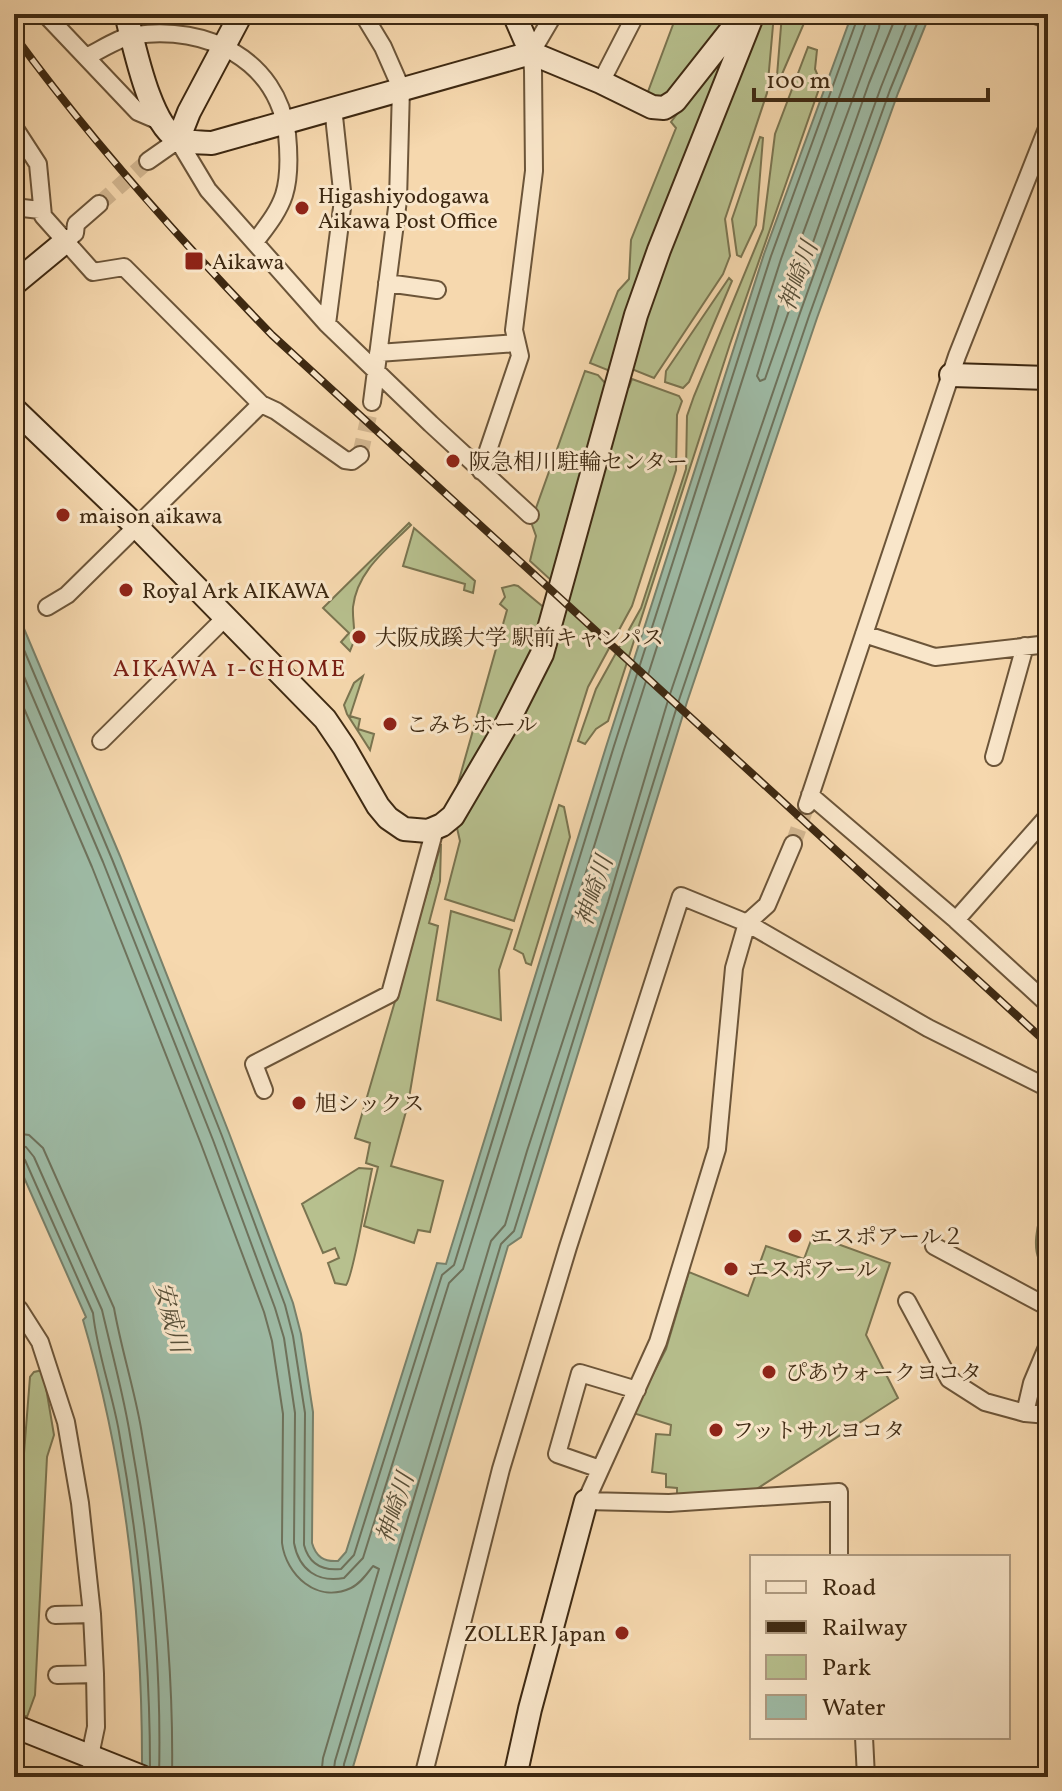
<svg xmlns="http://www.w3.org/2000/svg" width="1062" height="1791" viewBox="0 0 1062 1791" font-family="Vollkorn,'Noto Serif JP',serif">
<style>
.green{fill:#b7c08e;stroke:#7a7450;stroke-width:2}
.water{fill:#9ebba6;stroke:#78816b;stroke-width:2}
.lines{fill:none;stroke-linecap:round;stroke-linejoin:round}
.shore{stroke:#6e725c;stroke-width:2}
.street-tunnel{stroke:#d1b58f;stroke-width:16;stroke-dasharray:16 8;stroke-linecap:butt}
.street-casing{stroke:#6c5539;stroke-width:20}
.secondary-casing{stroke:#3e2912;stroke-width:26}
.street{stroke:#f9e6ca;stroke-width:16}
.secondary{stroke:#f9e6ca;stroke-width:22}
.rail-casing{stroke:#3e2912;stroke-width:8}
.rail{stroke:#f9e6ca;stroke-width:5;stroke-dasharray:15;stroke-linecap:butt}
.poi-dot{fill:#8f2418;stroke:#f9e6ca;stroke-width:3}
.labels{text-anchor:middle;stroke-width:6;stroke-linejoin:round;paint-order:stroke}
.poi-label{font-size:22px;fill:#3e2912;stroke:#f9e6ca;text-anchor:start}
.water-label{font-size:24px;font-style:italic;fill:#564e37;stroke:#f9e6ca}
.neighbourhood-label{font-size:24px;letter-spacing:2px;fill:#7a1f14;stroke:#f9e6ca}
</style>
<rect width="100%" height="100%" fill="#f6d8ae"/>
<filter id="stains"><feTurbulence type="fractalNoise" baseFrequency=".0025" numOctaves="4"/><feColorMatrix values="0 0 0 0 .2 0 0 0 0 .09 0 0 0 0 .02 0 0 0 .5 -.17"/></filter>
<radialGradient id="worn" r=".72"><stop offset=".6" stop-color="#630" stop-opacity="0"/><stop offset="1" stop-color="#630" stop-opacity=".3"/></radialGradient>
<path class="green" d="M677,14H732L671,94L655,101L646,97Z
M764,14H774L767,93L725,219L730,256L723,274L654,378L629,368L643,318Z
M782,14H808L776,88Z
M732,41L610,371L590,363L618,291L629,279L631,240L676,128L671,122Z
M808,47L817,50L815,69L821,83L730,344L608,721L596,729L585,744L578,741L596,689L641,608L686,469L687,416L694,396L763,229L775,134Z
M760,137L763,138L756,225L741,257L737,255L732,219Z
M729,278L732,281L689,382L683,388L665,382L666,371Z
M585,371L598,375L606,384L553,582L530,561L536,536L531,522Z
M632,379L679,396L682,401L677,415L676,470L632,606L588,687L514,921L445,899L460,841L457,828L466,816L555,648L623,386L629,387Z
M409,523L411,525C387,549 357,571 353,607C352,623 358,636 350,651L341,642L349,633L323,608Z
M414,528L475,581L473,593L464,590L465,584L403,566Z
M514,585L518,586L547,610L525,671L455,794L507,610L500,604L505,597L502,588Z
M363,676L350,716L360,719L358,729L374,734L370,750L347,714L344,705L354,683Z
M559,805L564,807L570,837L531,965L526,963L523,954L514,949Z
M441,844L440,881L429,923L438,926L408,1104L391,1166L443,1181L430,1232L418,1230L414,1243L364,1226L378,1167L366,1163L370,1143L355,1138Z
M451,911L512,930L499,970L501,1020L437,1000Z
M359,1168L372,1169C368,1187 353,1278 346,1285L335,1283L328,1263L339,1258L335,1248L323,1253L302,1204Z
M1048,1200V1270H1047C1028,1255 1037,1219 1048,1200Z
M813,1235L890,1263L866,1335L898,1398L752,1492L677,1498V1488L666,1487V1474L652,1472L656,1434L670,1435L671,1425L633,1413L666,1349L689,1272L748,1296L766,1246L804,1259Z
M43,1370L54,1435L47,1457L35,1695L27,1717L14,1711V1515L20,1504L30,1377L34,1372Z"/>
<path class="water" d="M852,14H930L898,93L817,318L687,702L521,1237L508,1246L350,1777H142C143,1623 127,1468 83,1320L86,1317L14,1155V605L120,856L229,1133L293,1303L301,1334L313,1412L312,1543C316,1557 324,1562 338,1561L346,1552L437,1263L446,1264L606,747L764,254Z"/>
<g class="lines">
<path class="shore" d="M881,14L879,28L792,263L757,376L760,381L765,379L869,83L897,14
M14,626L112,859L222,1136L285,1305L293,1336L305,1413L304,1545C309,1564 322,1571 341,1569L354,1555L442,1275L454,1265L613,749L771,256L859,14
M14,653L103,862L213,1140L275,1308L284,1338L295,1413L294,1543C299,1570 318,1583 344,1578L363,1558L449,1283L463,1269L623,753L781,259L869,14
M14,685L92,867L201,1144L264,1312L272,1341L283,1414L282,1543C286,1575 317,1604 351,1588C360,1584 367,1574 373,1566L379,1569L323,1758L321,1777
M14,1133L29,1135L43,1148L114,1308C121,1348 134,1388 141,1428C161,1544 174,1660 172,1777
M14,1145L26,1147L34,1157L102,1310C111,1349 122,1389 129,1429C150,1544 162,1660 159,1777
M14,1155H20L25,1160L93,1313C97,1352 112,1392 119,1432C139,1543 150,1654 150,1767
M333,1777L335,1761L491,1241L505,1225L527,1151L608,902L669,697L800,313L881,87L910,14
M343,1777L344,1764L501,1244L514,1231L679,700L809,316L890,90L921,14"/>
<path class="street-tunnel" d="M99,204L148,161
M360,455L372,402
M793,844L807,805"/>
<g class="street-casing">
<path id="street" d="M45,14L138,112L159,121
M363,14L383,47L401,88L398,200L372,402
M1033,14L1048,20
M86,57C101,50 119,37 136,35C206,25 277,59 287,134C289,154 290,176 284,195C278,213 266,227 255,242
M601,82L636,14
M14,127L38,164L43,216L93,272L124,267L261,404L276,411L345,460L352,461L360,455
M148,161L178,140L208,190L327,324L431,424L530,515
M14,207L40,210
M66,241L75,233L76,224L99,204
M387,283L437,290
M327,324L343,200L333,107
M378,353L516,343
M481,471L520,356L514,330L534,171L533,70L531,53L554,14
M47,607L67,595L261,404
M864,634L935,657L1048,644
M101,741L226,617
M994,757L1025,646
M810,795L956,920L1048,1004
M807,805L957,356L1048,126
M793,844L767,905L747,923L734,968L717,1149L658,1342L586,1501L669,1503L839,1492V1557
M956,920L1048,816
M264,1090L254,1064L390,994L435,829
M934,1246L1048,1307
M907,1301L949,1379L985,1402L1025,1413L1048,1415
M14,1306L19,1309L40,1342L66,1422L80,1503L92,1614L95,1674L96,1727L92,1746L91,1777
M1025,1413L1032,1383L1048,1345
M600,1469L557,1454L580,1373L637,1390
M55,1615L92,1614
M57,1675L95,1674
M864,1737L866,1777
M423,1777L501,1469L568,1247L681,896L747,923L928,1028L1048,1088"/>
</g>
<g class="secondary-casing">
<path id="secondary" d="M126,14C134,44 150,129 180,140C189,143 202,142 212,143L531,53L601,82L652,107L664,108L675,101L735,25L746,14
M514,14L531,53
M178,140L189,112L241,14
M14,284L66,241
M951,375L1048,378
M14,409L137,527L325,719L344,747L378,806L388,818L404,829L428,831L442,825L453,816L504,729L542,654L636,315L659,250L753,14
M14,1726L142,1777
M515,1777L530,1709L586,1501"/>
</g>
<use href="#street" class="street"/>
<use href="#secondary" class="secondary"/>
<g class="rail-casing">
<path id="rail" d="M14,35C92,142 180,240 272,335L1048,1044"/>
</g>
<use href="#rail" class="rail"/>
</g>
<g class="poi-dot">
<circle cx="302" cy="208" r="8"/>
<rect x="184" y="251" width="20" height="20" rx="4"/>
<circle cx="453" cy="461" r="8"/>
<circle cx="63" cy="515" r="8"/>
<circle cx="126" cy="590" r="8"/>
<circle cx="359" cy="637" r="8"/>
<circle cx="390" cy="724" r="8"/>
<circle cx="299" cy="1103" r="8"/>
<circle cx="795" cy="1236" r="8"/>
<circle cx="731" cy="1269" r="8"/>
<circle cx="769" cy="1372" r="8"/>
<circle cx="716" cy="1430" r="8"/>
<circle cx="622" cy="1633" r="8"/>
</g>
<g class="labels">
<g class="poi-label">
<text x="318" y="203">Higashiyodogawa<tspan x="318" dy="25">Aikawa Post Office</tspan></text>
<text x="212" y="269">Aikawa</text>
<text x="469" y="469">阪急相川駐輪センター</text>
<text x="79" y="523">maison aikawa</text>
<text x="142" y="598">Royal Ark AIKAWA</text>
<text x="375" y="645">大阪成蹊大学 駅前キャンパス</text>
<text x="406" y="732">こみちホール</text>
<text x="315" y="1111">旭シックス</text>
<text x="811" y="1244">エスポアール２</text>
<text x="747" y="1277">エスポアール</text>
<text x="785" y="1380">ぴあウォークヨコタ</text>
<text x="732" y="1438">フットサルヨコタ</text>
<text x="606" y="1641" text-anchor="end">ZOLLER Japan</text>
</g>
<g class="water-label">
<text transform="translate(798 276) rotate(-70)" y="8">神崎川</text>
<text transform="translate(594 891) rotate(-72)" y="8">神崎川</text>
<text transform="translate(171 1317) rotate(75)" y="8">安威川</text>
<text transform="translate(395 1508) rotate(-72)" y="8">神崎川</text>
</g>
<g class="neighbourhood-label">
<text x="230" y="676">AIKAWA 1-CHOME</text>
</g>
</g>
<rect width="1062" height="1791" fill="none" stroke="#f6d8ae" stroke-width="48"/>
<rect x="16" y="16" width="1030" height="1759" fill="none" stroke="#3e2912" stroke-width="4"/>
<rect x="24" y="24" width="1014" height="1743" fill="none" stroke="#3e2912" stroke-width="2"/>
<rect x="750" y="1555" width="260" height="184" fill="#f9e6ca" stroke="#ae9a80" stroke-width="2"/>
<rect x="766" y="1581" width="40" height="12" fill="#f9e6ca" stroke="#ae9a80" stroke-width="2"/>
<text x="822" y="1595" font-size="24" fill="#3e2912">Road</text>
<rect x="766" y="1621" width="40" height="12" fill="#3e2912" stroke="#ae9a80" stroke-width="2"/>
<text x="822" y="1635" font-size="24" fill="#3e2912">Railway</text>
<rect x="766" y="1655" width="40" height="24" fill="#b7c08e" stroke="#ae9a80" stroke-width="2"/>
<text x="822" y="1675" font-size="24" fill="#3e2912">Park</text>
<rect x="766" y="1695" width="40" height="24" fill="#9ebba6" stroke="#ae9a80" stroke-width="2"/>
<text x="822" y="1715" font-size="24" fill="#3e2912">Water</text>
<path d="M754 88v12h234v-12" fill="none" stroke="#3e2912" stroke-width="4"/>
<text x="766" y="88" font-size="24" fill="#3e2912" stroke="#f9e6ca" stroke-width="6" paint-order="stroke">100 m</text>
<rect width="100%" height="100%" filter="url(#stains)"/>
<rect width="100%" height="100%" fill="url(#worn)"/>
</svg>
